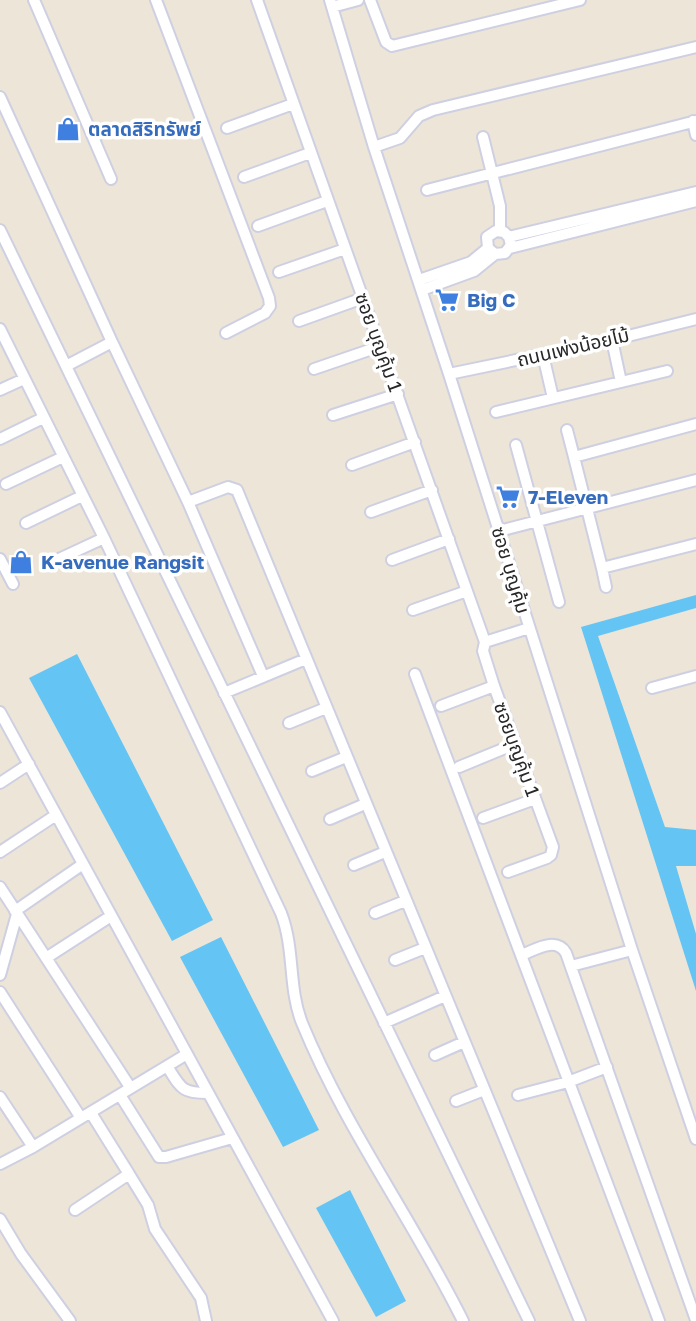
<svg xmlns="http://www.w3.org/2000/svg" width="696" height="1321" viewBox="0 0 696 1321" font-family="'Golos Text','Noto Sans Thai',sans-serif">
<style>
.water{fill:#64c4f4}
.lines{fill:none;stroke-linecap:round;stroke-linejoin:round}
.minor-casing{stroke:#ced0e2;stroke-width:14}
.minor{stroke:#fff;stroke-width:10}
.labels{text-anchor:middle;stroke-width:7;stroke-linejoin:round;paint-order:stroke}
.shop-label{font-size:19px;font-weight:bold;fill:#366cbe;stroke:#fff;text-anchor:start}
.street-label{font-size:19px;fill:#282828;stroke:#fff}
</style>
<rect width="100%" height="100%" fill="#ece5d8"/>
<path class="water" d="M696,595V608L598,636L665,827L696,830V866H676L696,934V991L581,627Z
M77,654L213,920L172,941L29,678Z
M221,937L319,1130L283,1147L180,957Z
M350,1190L406,1301L376,1317L316,1208Z"/>
<g class="lines">
<g class="minor-casing">
<path id="minor" d="M34,0L111,179
M156,0L269,298L270,306L265,313L226,333
M257,0L485,642L529,628
M330,0L374,147L449,374L632,950L696,1139
M370,0L386,42L392,46L580,0
M332,7L358,0
M0,97L112,342
M693,121L696,135
M227,128L293,104
M483,137L500,206V231
M374,147L400,138L419,116L433,110L696,47
M244,177L310,153
M427,190L696,121
M258,226L327,201
M0,230L529,1321
M509,237L511,245L505,253L495,254L488,248L487,237L496,231L504,232L509,237L696,192
M510,248L696,201
M279,272L345,249
M419,280L471,262L488,248
M422,290L474,271L495,254
M299,321L363,298
M0,329L104,538L281,913C295,949 288,988 302,1023C345,1128 413,1220 463,1321
M612,340L621,382
M543,355L553,398
M66,366L112,342L188,502L228,487L237,490L580,1321
M314,369L381,346
M449,374L612,340L696,319
M0,390L24,379
M496,412L667,371
M333,415L398,394
M696,424L574,457L602,568L696,544
M567,430L574,457
M0,439L43,418
M516,445L559,602
M352,465L415,442
M6,484L63,457
M188,502L263,676
M371,512L432,490
M26,523L82,496
M499,531L696,480
M0,559L13,584
M392,560L449,539
M46,565L104,538
M602,568L606,587
M413,610L467,591
M485,642L483,651L494,686L553,847L551,855L547,858L508,872
M415,674L659,1321
M652,688L696,676
M224,693L306,659
M441,706L494,686
M0,712L333,1321
M289,723L326,708
M459,767L515,744
M312,771L346,757
M0,783L29,764
M483,818L535,799
M330,819L365,804
M0,852L56,815
M354,865L385,852
M0,887L130,1087
M15,911L83,864
M375,913L405,901
M521,955C535,950 556,936 566,953L696,1320
M46,958L111,916
M395,960L425,948
M571,966L632,950
M0,975L17,914
M0,992L81,1118
M384,1023L445,996
M435,1055L464,1042
M167,1066C181,1088 181,1093 208,1093
M120,1095L159,1157H166L232,1138
M518,1095L568,1082L607,1067
M0,1097L33,1147
M456,1101L484,1090
M0,1164L33,1147L187,1054
M129,1174L148,1205L155,1229L201,1298L206,1321
M75,1210L129,1174L91,1113
M0,1219L21,1254L70,1321"/>
</g>
<use href="#minor" class="minor"/>
</g>
<defs>
<g id="shop-bare" transform="scale(1.89)"><path d="M-5-2.5h2.3a2.7 3.5 0 0 1 5.4 0H5L5.5 6h-11ZM-1.5-2.5h3a1.5 2.3 0 0 0-3 0Z" fill="#3f7fe0" stroke="#fff" stroke-width="2.5" paint-order="stroke"/></g>
<g id="supermarket-bare" transform="scale(1.89)"><path d="M-6-5.5h2.5l.6 2H6L4.5 2H-2.5L-4.4-4H-6ZM-1.5 3.2a1.3 1.3 0 1 0 .1 0ZM3 3.2a1.3 1.3 0 1 0 .1 0Z" fill="#3f7fe0" stroke="#fff" stroke-width="2.5" paint-order="stroke"/></g>
</defs>
<g fill-rule="evenodd">
<use href="#shop-bare" x="68" y="129"/>
<use href="#supermarket-bare" x="447" y="300"/>
<use href="#supermarket-bare" x="508" y="497"/>
<use href="#shop-bare" x="21" y="562"/>
</g>
<g class="labels">
<g class="shop-label">
<text x="88" y="136">ตลาดสิริทรัพย์</text>
<text x="467" y="307">Big C</text>
<text x="528" y="504">7-Eleven</text>
<text x="41" y="569">K-avenue Rangsit</text>
</g>
<g class="street-label">
<text transform="translate(379 342) rotate(70)" y="7">ซอย บุญคุ้ม 1</text>
<text transform="translate(573 347) rotate(-13)" y="7">ถนนเพ่งน้อยไม้</text>
<text transform="translate(511 570) rotate(73)" y="7">ซอย บุญคุ้ม</text>
<text transform="translate(517 749) rotate(70)" y="7">ซอยบุญคุ้ม 1</text>
</g>
</g>
</svg>
